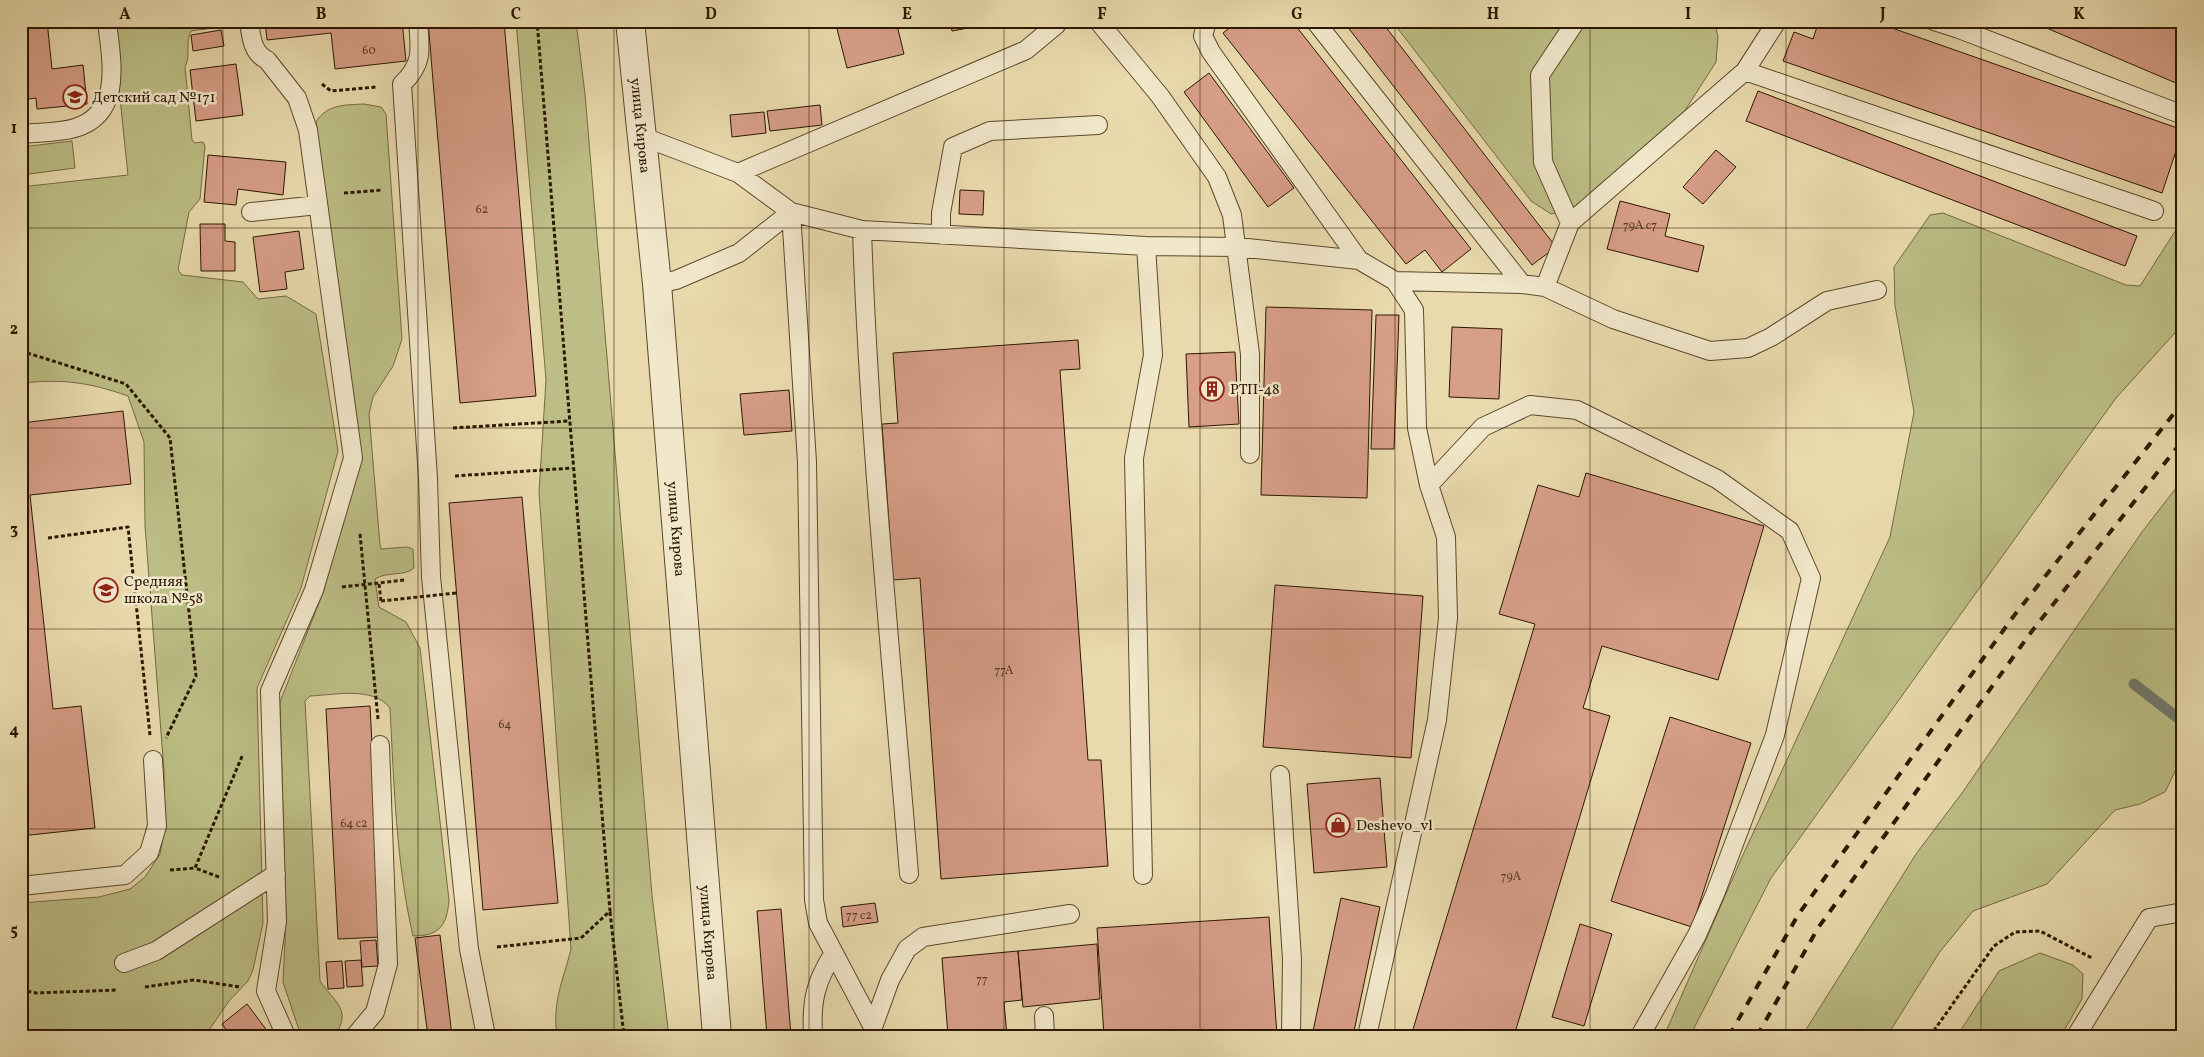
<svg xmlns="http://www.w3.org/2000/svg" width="2204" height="1057" viewBox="0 0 2204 1057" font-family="Vollkorn,serif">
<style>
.green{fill:#bcbe85;stroke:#746a42}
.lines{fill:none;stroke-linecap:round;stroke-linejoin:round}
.stream{stroke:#6f786d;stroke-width:11}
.building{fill:#d79e88;stroke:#2c1700}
.service-casing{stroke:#5b482b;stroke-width:20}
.tertiary-casing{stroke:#5b482b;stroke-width:30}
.path{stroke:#2c1700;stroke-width:3;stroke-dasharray:4 2.5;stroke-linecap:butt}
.service{stroke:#f1e7ca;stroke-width:18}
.tertiary{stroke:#f1e7ca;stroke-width:28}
.rail{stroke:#2c1700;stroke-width:4;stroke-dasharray:9 9;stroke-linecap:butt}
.path-bridge{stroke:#2c1700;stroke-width:3;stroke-dasharray:4 2.5;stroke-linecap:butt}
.grid{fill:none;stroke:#2c1700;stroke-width:1;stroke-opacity:0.55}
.labels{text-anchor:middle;stroke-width:5;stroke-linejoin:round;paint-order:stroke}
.number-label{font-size:12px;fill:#573922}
.poi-label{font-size:15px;fill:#2c1700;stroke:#f1e7ca;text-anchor:start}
.street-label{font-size:15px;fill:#2c1700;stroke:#f1e7ca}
.neatline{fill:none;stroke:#2c1700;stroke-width:2}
.grid-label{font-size:16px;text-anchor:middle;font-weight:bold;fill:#2c1700}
</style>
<rect width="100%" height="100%" fill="#e9daad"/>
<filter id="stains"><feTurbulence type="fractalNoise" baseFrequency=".004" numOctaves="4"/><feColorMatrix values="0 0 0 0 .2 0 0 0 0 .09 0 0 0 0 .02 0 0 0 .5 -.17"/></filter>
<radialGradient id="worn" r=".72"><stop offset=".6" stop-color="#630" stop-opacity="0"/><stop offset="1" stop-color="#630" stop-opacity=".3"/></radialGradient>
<path class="green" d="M112,21H231L220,27L191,31C185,43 191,56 185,67L192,140L195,143L203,142L205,146L200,199L189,212L178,270L182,275L243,282L258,299L286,296L316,314L338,451L301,588L257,688L263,923L253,970L248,981L229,1001L205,1036H21V903L99,897L130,889L145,877L160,854L165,827L164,771L145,526L144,442L128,396C88,382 64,379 21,383V187L128,175Z
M516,21H576L585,94L652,895L669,1036H557C552,1002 563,981 571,949L539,492L546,380Z
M1392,21H1714L1718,37L1716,62L1684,112L1571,210L1551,214L1531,201Z
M364,104L381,107L386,114L402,339L393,366L373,397L369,414L380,545L381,549L407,547L413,549L414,568C404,577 387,571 375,579L379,607L406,622L420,648L449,900C447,925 440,936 413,936C396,862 394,784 390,708C373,686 335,695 310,696L305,701L320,981C335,1003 352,1009 335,1036H301L283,982L286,919L280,702L324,590L359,457L341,331L316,122C327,104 345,105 364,104Z
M72,141L75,168L21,175V147Z
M1943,213L2126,285L2140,286L2183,219V324L2116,398L1771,878L1690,1036H1664L1742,857L1890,537L1914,412L1895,306L1894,267L1930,215Z
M2183,479V755L2165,792L2140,804L2115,810L2047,884L1973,911L1939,953L1887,1036H1802L1916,854L1962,793L2142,532Z
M2040,953L2073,965L2083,974L2082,999L2061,1036H1957L1999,971Z"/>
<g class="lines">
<path class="stream" d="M2134,684L2183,722"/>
</g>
<path class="building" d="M21,21H47L52,69L83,65L87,104L37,109L36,98L21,100Z
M265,21H402L406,61L335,69L331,33L267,40Z
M428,21H504L536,396L460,403Z
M835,21H896L904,54L847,68Z
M950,21H1006L952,31Z
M1238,21H1292L1471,249L1442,272L1425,250L1406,264L1223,33Z
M1343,21H1381L1556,247L1532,265Z
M1819,21H1872L2183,130L2162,193L1783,61L1794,32L1813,39Z
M2030,21H2183V86Z
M221,30L224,46L193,51L191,35Z
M236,64L243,115L196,121L190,70Z
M1209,73L1294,188L1268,207L1184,92Z
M1758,91L2137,236L2125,266L1746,121Z
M820,105L822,125L770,131L767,111Z
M764,112L766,133L732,137L730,115Z
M1716,150L1736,167L1703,204L1683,187Z
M208,155L286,162L283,195L238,189L236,205L204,202Z
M960,190L984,191L983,215L959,214Z
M1620,201L1670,214L1665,236L1704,246L1698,272L1607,249Z
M200,224H225V241L235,242V271H201Z
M299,231L304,269L285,272L287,289L260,292L253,237Z
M1266,307L1372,310L1367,498L1261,495Z
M1376,315H1399L1394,449H1371Z
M1452,327L1502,329L1499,399L1449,397Z
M1078,340L1080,369L1060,370L1088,760H1101L1108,866L941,879L920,578L893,580L882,424L898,423L893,353Z
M1235,352L1239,424L1189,427L1186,354Z
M789,390L792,431L744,435L740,394Z
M123,411L131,484L30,495L53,709L81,706L95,828L21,836V423Z
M1586,473L1764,526L1718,680L1602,646L1583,708L1610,716L1514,1036H1411L1535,624L1499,614L1538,485L1579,497Z
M522,497L558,903L483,910L449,503Z
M1275,585L1423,596L1411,758L1263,747Z
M370,706L382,937L338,939L326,709Z
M1670,717L1751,743L1692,927L1611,901Z
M1380,778L1387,867L1314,873L1307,784Z
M1341,898L1380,907L1353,1036H1312Z
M875,903L878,922L843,927L841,907Z
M781,909L791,1036H767L757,911Z
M1269,917L1277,1036H1104L1097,928Z
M1580,924L1612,934L1584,1026L1552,1017Z
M440,935L452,1036H428L415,938Z
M376,940L378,966L362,967L360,941Z
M1097,944L1100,999L1023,1007L1018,951Z
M1018,951L1022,1000L1004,1002L1007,1036H948L942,958Z
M361,960L363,986L347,987L345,961Z
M342,961L344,988L328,989L326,962Z
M247,1004L268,1032L263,1036H231L222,1024Z"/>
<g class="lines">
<g class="service-casing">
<path id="service" d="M249,21C251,36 252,53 267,60L297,98L308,130L353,458L314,590L270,691L277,922L266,991L286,1036
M418,21C420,49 424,63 402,84L428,478L431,577L469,949L486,1036
M1098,21L1160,96L1217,177L1232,215L1250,354V454
M1207,21L1203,36L1211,52L1359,260
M1315,21L1522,284
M1777,21L1745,71L2154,211
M1934,21L1959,29L2183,115
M21,134C38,132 59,133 75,128C124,113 111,60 107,21
M641,136L738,173L791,212L807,462L814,900L818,923L873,1027L874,1036
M738,173L1026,50L1056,25L1055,21
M251,212L318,205
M1570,223L1543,162L1540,75L1576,21
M862,230C869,445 892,660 909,874
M941,235V213L953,147L990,131L1098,125
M657,284L676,280L739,253L791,212L862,230L1146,246L1238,247L1359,260L1395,281L1522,284L1545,287L1613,319L1710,351L1748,348L1771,337L1827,301L1877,290
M1545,287L1570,223L1745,71
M1429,485L1483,427L1530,405L1577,410L1717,479L1790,531L1811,578L1775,735L1715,894L1697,935L1640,1036
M1280,775L1292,959L1291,1036
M1143,875L1134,458L1153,355L1146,246
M21,886L125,875L149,853L157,826L153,760
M124,963L156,951L276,874
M1044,1016L1045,1036
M873,1027L890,980L907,949L923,937L1070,914
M355,1036L375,1012L388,964L380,745
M813,1036C811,1002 815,982 834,953
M1367,1036L1437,720L1448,618L1446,537L1429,485L1417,428L1414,310L1395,281
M2076,1036L2149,918L2183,912"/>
</g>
<g class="tertiary-casing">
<g id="tertiary">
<path id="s1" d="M630,21L657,284L717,1036"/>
</g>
</g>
<path class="path" d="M322,84L331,91L376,87
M344,193L382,190
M21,351L126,384L170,438L196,676L166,738
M453,428L569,421
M455,476L572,468
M360,534L378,719
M48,538L128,527L150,735
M379,584L381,601
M342,587L405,580
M170,870L195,868
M219,877L195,868L243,754
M610,912L624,1036
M497,947L581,938L610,911L537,21
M145,987L194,980L240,987
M21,990L36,993L116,990
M1930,1036L1994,946L2015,932L2040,931L2092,958"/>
<use href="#service" class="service"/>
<use href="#tertiary" class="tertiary"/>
<path class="rail" d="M1729,1036L1798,915L2013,617L2183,402
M1757,1036L1818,928L2032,631L2183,440"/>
<path class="path-bridge" d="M381,601L456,593"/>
</g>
<path class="grid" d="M223,21V1036M418,21V1036M614,21V1036M809,21V1036M1004,21V1036M1200,21V1036M1395,21V1036M1590,21V1036M1786,21V1036M1981,21V1036M21,228H2183M21,428H2183M21,629H2183M21,829H2183"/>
<defs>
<g id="school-ring" transform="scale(1.25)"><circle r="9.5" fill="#f1e7ca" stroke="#8f2418" stroke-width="1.5"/><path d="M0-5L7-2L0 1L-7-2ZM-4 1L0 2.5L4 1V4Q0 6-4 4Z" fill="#8f2418"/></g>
<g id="building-ring" transform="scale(1.25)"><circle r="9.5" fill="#f1e7ca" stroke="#8f2418" stroke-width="1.5"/><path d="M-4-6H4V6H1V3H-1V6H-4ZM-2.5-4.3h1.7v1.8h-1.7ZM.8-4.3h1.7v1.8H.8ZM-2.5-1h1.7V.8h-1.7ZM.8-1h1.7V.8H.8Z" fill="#8f2418"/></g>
<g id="shop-ring" transform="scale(1.25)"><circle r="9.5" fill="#f1e7ca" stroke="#8f2418" stroke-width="1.5"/><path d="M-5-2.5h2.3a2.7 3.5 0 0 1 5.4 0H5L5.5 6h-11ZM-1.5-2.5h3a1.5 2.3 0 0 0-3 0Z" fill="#8f2418"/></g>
</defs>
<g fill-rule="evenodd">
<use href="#school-ring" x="75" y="97"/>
<use href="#building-ring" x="1212" y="389"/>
<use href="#school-ring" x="106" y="590"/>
<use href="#shop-ring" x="1338" y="825"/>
</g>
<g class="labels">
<g class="number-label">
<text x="369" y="54">60</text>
<text x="482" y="213">62</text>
<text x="1640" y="229">79А с7</text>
<text x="1004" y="674">77А</text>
<text x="505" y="728">64</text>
<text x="354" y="827">64 с2</text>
<text x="1511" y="880">79А</text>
<text x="859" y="919">77 с2</text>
<text x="982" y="983">77</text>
</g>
<g class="poi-label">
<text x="92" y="102">Детский сад №171</text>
<text x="1230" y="394">РТП-48</text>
<text x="124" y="586">Средняя<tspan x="124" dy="17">школа №58</tspan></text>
<text x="1356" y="830">Deshevo_vl</text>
</g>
<g class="street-label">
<text dy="5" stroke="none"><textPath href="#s1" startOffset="105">улица Кирова</textPath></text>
<text dy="5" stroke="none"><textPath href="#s1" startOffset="510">улица Кирова</textPath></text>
<text dy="5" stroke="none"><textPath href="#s1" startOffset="915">улица Кирова</textPath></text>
</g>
</g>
<rect width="2204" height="1057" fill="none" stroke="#e9daad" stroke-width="55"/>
<rect x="28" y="28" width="2148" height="1002" class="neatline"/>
<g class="grid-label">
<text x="125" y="19">A</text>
<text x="321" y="19">B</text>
<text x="516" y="19">C</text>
<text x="711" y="19">D</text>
<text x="907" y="19">E</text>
<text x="1102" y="19">F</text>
<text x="1297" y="19">G</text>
<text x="1493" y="19">H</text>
<text x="1688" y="19">I</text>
<text x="1883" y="19">J</text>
<text x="2079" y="19">K</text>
<text x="14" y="133">1</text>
<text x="14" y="334">2</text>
<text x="14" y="534">3</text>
<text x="14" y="735">4</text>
<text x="14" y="935">5</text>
</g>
<rect width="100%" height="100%" filter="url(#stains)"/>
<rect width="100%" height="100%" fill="url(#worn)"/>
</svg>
